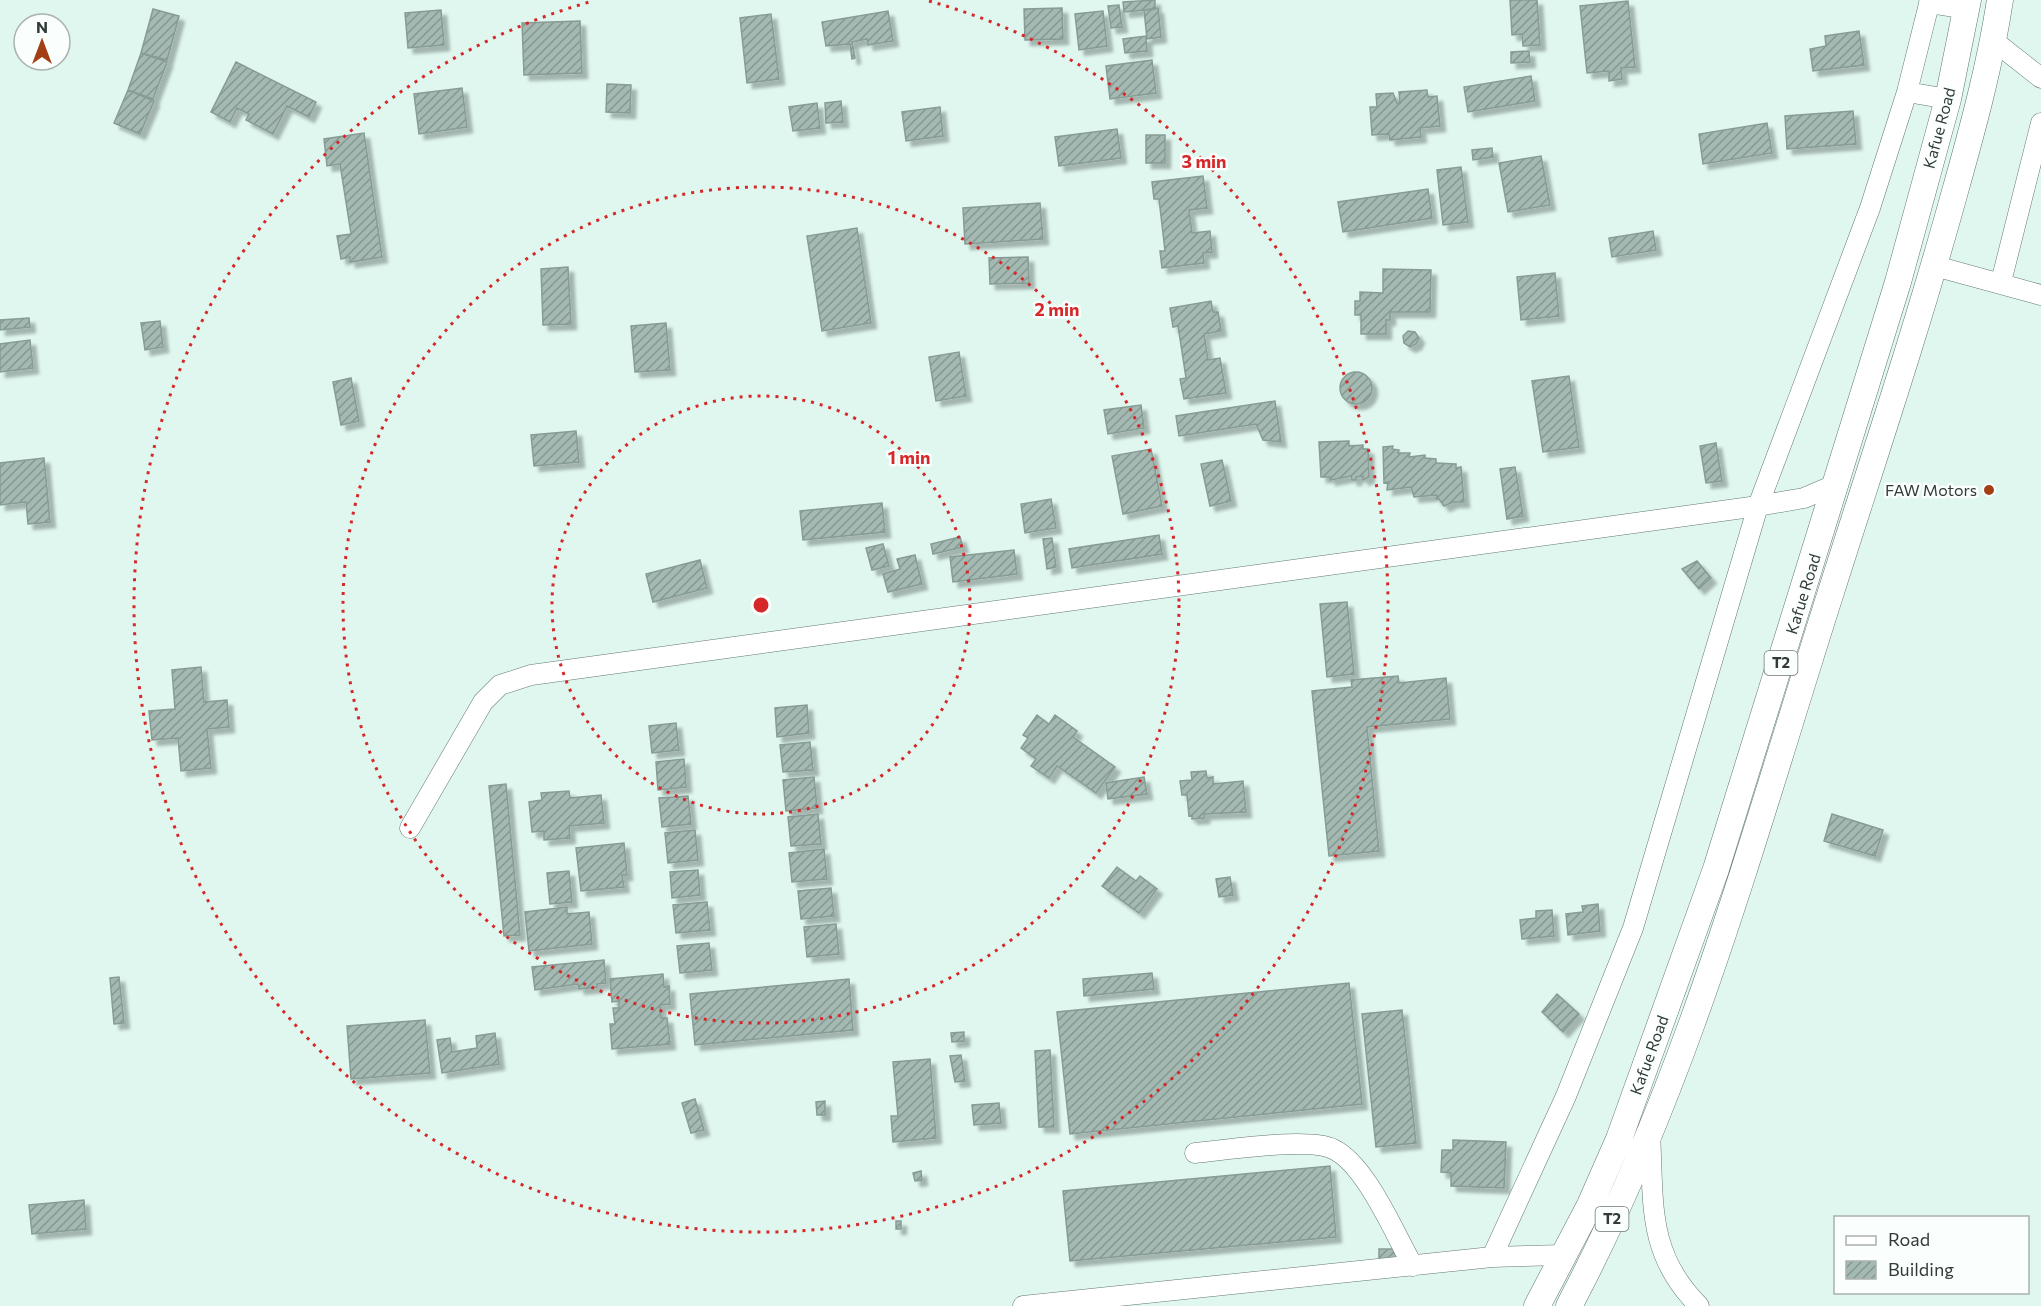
<svg xmlns="http://www.w3.org/2000/svg" width="2041" height="1306" viewBox="0 0 2041 1306" font-family="Commissioner,sans-serif">
<style>
.building{fill:url(#building-hatch);stroke:#869c94;stroke-width:1.5;filter:url(#shadow)}
.lines{fill:none;stroke-linecap:round;stroke-linejoin:round}
.minor-casing{stroke:#637871;stroke-width:21}
.major-casing{stroke:#637871;stroke-width:27}
.minor{stroke:#fff;stroke-width:20}
.major{stroke:#fff;stroke-width:26}
.ring{fill:none;stroke:#d62828;stroke-width:3;stroke-dasharray:3 6}
.poi-dot{fill:#a43f15;stroke:#fafffd;stroke-width:2}
.labels{text-anchor:middle;stroke-width:5;stroke-linejoin:round;paint-order:stroke}
.shield{fill:#fafffd;stroke:#6e7673;stroke-width:1.5}
.shield-label{font-size:15px;font-weight:bold;fill:#323b38}
.street-label{font-size:16px;fill:#323b38;stroke:#fafffd}
.poi-label{font-size:16px;fill:#323b38;stroke:#fafffd;text-anchor:end}
.centre{fill:#d62828;stroke:#fafffd;stroke-width:3}
.ring-label{font-size:18px;text-anchor:middle;font-weight:bold;fill:#d62828;stroke:#fafffd;stroke-width:5;stroke-linejoin:round;paint-order:stroke}
</style>
<defs>
<pattern id="building-hatch" width="6" height="6" patternUnits="userSpaceOnUse" patternTransform="scale(1.5)"><rect width="6" height="6" fill="#a3b9b2"/><path d="M-1 1l2-2M0 6l6-6M5 7l2-2" fill="none" stroke="#859892"/></pattern>
<filter id="shadow"><feDropShadow dx="5.5" dy="5.5" stdDeviation="1.5" flood-color="#0004"/></filter>
</defs>
<rect width="100%" height="100%" fill="#dff7ef"/>
<path class="building" d="M1155,0V9L1124,12L1123,2Z
M1510,0H1537L1540,45L1523,46L1522,34L1512,35Z
M1628,1L1635,67L1621,68L1622,79L1609,81V71L1587,73L1580,6Z
M1119,5L1122,27L1111,28L1108,6Z
M1062,8L1063,39L1025,40L1024,9Z
M1158,8L1161,37L1147,39L1144,10Z
M153,9L179,16L167,60L141,53Z
M441,10L444,45L408,48L405,13Z
M888,11L893,41L868,45L867,39L852,42L855,58L852,59L850,44L826,46L822,22Z
M1103,11L1107,46L1079,50L1075,14Z
M771,14L779,79L747,83L740,18Z
M580,21L582,73L524,75L522,23Z
M1859,31L1864,65L1813,71L1810,49L1826,46L1825,36Z
M1146,36L1147,51L1125,53L1123,39Z
M1529,51L1530,62L1511,63V52Z
M141,53L167,62L153,99L128,90Z
M1152,60L1156,93L1110,99L1106,66Z
M236,62L316,102L309,117L287,106L273,134L246,120L249,114L237,108L230,122L211,112Z
M1531,76L1535,101L1468,112L1464,87Z
M607,84L631,85L630,113L606,112Z
M462,88L467,127L419,134L414,94Z
M128,90L154,101L140,134L114,123Z
M1427,90L1428,97L1437,96L1440,126L1420,128L1421,137L1390,140L1389,134L1372,135L1370,107H1377L1376,94L1393,93L1397,103H1400L1399,92Z
M841,101L843,122L826,123L825,103Z
M817,103L820,128L793,131L789,107Z
M940,107L943,136L906,141L902,112Z
M1853,111L1856,144L1787,149L1785,116Z
M1767,123L1772,153L1703,164L1699,134Z
M1117,129L1121,158L1059,166L1055,137Z
M364,133L382,257L350,262V257L341,259L337,236L351,234L340,164L327,166L324,139Z
M1146,135H1165V163H1146Z
M1492,148L1493,157L1473,160L1472,150Z
M1541,156L1550,205L1508,212L1499,163Z
M1461,167L1468,222L1443,225L1437,170Z
M1203,176L1207,208L1189,210L1192,233L1210,231L1212,252L1203,253L1204,263L1162,268L1160,251H1165L1159,199H1154L1152,182Z
M1428,189L1432,218L1343,232L1338,202Z
M1040,203L1043,239L965,244L963,208Z
M857,228L871,323L822,331L807,236Z
M1653,231L1656,250L1612,257L1609,238Z
M1028,257L1029,283L990,284L989,258Z
M568,267L571,324L543,325L541,269Z
M1383,269L1431,270L1430,312H1390V320H1386V334H1361V315H1355V301H1360V292L1383,293Z
M1555,273L1559,316L1521,320L1517,277Z
M1211,301L1213,312H1218L1221,331L1204,334L1208,360L1220,358L1226,393L1184,399L1180,379L1186,378L1178,326L1173,327L1170,308Z
M29,318L30,327L0,330V320Z
M160,321L163,347L145,350L141,323Z
M666,323L670,370L635,372L631,326Z
M1408,331L1415,332L1419,338L1416,344L1410,347L1404,343L1403,336Z
M30,340L33,368L0,372V344Z
M959,352L966,396L936,401L929,357Z
M1340 388a16 16 0 1 1 32 0a16 16 0 1 1-32 0Z
M1569,376L1579,447L1543,452L1532,381Z
M351,378L359,421L341,425L333,382Z
M1275,401L1281,442L1263,440L1256,424L1179,436L1176,416Z
M1141,405L1144,428L1108,434L1104,410Z
M576,431L579,462L534,466L531,435Z
M1349,441V446L1363,445V449H1368L1369,477L1363,480V476L1356,477V480H1352L1351,476L1330,480V477H1321L1319,442Z
M1716,443L1722,481L1706,483L1700,446Z
M1393,446L1392,449L1399,450L1398,453H1410L1409,457L1425,455V458L1436,459V463L1456,464V468L1461,467L1464,502H1453L1444,506L1439,499H1436L1437,495L1414,497L1411,487L1387,490L1388,482L1384,483L1383,447Z
M1151,449L1162,506L1123,514L1112,456Z
M44,458L50,522L28,524L26,502L0,505V463Z
M1222,460L1231,501L1210,506L1201,464Z
M1515,467L1523,516L1507,519L1500,469Z
M1051,499L1056,528L1025,533L1021,504Z
M882,503L885,532L803,540L800,511Z
M1159,535L1162,554L1072,568L1069,549Z
M960,537L963,547L933,554L931,544Z
M1052,538L1056,567L1047,569L1043,539Z
M883,544L889,566L872,570L866,548Z
M1014,550L1017,574L953,582L950,557Z
M915,555L922,584L888,592L883,574L900,569L897,559Z
M700,560L707,588L653,602L646,574Z
M1697,561L1711,578L1699,589L1682,569Z
M1347,602L1354,674L1327,677L1320,604Z
M201,667L204,702L227,700L229,727L207,729L211,768L181,771L178,738L152,740L149,711L175,709L172,670Z
M1398,676L1399,683L1446,678L1450,719L1367,727L1379,851L1329,856L1312,691L1352,687L1351,680Z
M807,705L809,733L777,737L775,708Z
M1037,715L1049,724L1055,715L1077,731L1073,737L1115,767L1096,793L1057,766L1049,778L1031,766L1036,759L1021,748L1028,738L1023,735Z
M676,723L679,750L652,753L649,726Z
M810,742L813,770L783,772L780,745Z
M684,759L686,787L658,790L656,762Z
M1206,771L1207,778L1213,777V784L1243,781L1246,812L1204,814V818L1192,819V815L1189,816L1187,795H1182L1180,781L1192,780L1191,772Z
M814,777L817,808L786,811L783,780Z
M1144,777L1147,794L1108,799L1106,783Z
M506,784L520,935L504,936L489,786Z
M569,791L570,798L601,795L604,823L569,826L570,838L544,840V831L532,832L529,802L542,800L541,793Z
M688,796L691,824L662,827L659,798Z
M818,814L821,844L791,846L788,817Z
M1832,814L1883,830L1875,856L1824,841Z
M695,830L698,860L668,863L665,833Z
M624,843L627,875H622L624,887L581,891L576,848Z
M824,849L827,879L792,882L789,853Z
M1117,867L1136,881L1140,876L1157,889L1139,913L1102,886Z
M698,870L700,895L672,898L670,872Z
M569,871L572,902L550,904L547,873Z
M1230,877L1233,895L1219,897L1216,879Z
M831,888L834,916L801,919L798,891Z
M707,902L710,930L676,933L673,905Z
M1598,904L1600,931L1568,935L1566,914L1583,912L1582,906Z
M567,907V914L589,912L592,944L529,951L525,912Z
M1552,910L1554,936L1522,939L1520,920L1536,918V911Z
M836,924L839,954L807,957L804,927Z
M709,943L712,970L680,973L677,946Z
M604,960L606,983L597,984V987L579,989L578,984L535,990L532,967Z
M1152,973L1154,989L1084,996L1083,979Z
M663,974L664,987L669,986L670,1004L660,1005L661,1018H667L670,1044L612,1049L610,1024H615L613,1008H619V1001L612,1002L610,979Z
M119,977L124,1023L114,1024L110,978Z
M849,979L853,1030L695,1045L690,994Z
M1349,983L1362,1104L1070,1134L1057,1012Z
M1557,994L1579,1014L1563,1032L1542,1012Z
M1402,1010L1416,1143L1376,1147L1362,1014Z
M425,1020L430,1073L351,1079L347,1026Z
M964,1032V1041L952,1042L951,1033Z
M495,1033L499,1064L442,1073L437,1040L450,1038L452,1052L477,1048L476,1036Z
M1050,1050L1054,1127H1039L1035,1051Z
M961,1055L965,1081L955,1082L950,1056Z
M930,1059L936,1138L893,1142L891,1116H898L893,1062Z
M695,1099L704,1130L691,1133L682,1103Z
M825,1101V1115H817L816,1102Z
M999,1103L1001,1123L974,1125L972,1105Z
M1453,1140L1506,1142L1504,1188L1451,1186V1173L1441,1172L1442,1150H1453Z
M1330,1166L1336,1237L1070,1261L1063,1191Z
M921,1171L922,1180L915,1181L913,1173Z
M84,1200L86,1229L32,1234L29,1205Z
M896,1221H901V1229H896Z
M1379,1249H1397V1259H1379Z"/>
<g class="lines">
<g class="minor-casing">
<path id="minor" d="M1929,3L1966,9
M1994,41L2041,78
M1907,92L1948,99
M1935,266L2041,295
M2001,282L2041,123
M410,828L483,702L500,685L531,675L1758,506L1804,498L1837,484
M1650,1133C1654,1202 1646,1253 1699,1306
M1195,1153C1225,1150 1309,1137 1333,1149C1366,1164 1395,1235 1413,1266
M1492,1257L1566,1096L1633,928L1758,506L1870,208L1907,92L1930,0
M1023,1306L1492,1257L1563,1255"/>
</g>
<g class="major-casing">
<path id="major" d="M1537,1306L1590,1205L1619,1139L1716,869L1898,282L1948,99L1968,0
M1569,1306C1688,1082 1754,833 1831,592C1873,460 1917,329 1954,195C1972,131 1990,66 2000,0"/>
</g>
<use href="#minor" class="minor"/>
<use href="#major" class="major"/>
</g>
<g class="ring">
<circle cx="761" cy="605" r="209"/>
<circle cx="761" cy="605" r="418"/>
<path d="M929 1A627 627 0 1 1 593 1"/>
</g>
<circle class="poi-dot" cx="1989" cy="490" r="6"/>
<g class="labels">
<g class="shield">
<rect x="1764.5" y="651" width="33" height="24" rx="4.5"/>
<rect x="1595.5" y="1207" width="33" height="24" rx="4.5"/>
</g>
<g class="shield-label">
<text x="1781" y="668">T2</text>
<text x="1612" y="1224">T2</text>
</g>
<g class="street-label">
<text transform="translate(1939 128) rotate(-75)" y="6">Kafue Road</text>
<text transform="translate(1803 594) rotate(-73)" y="6">Kafue Road</text>
<text transform="translate(1649 1055) rotate(-70)" y="6">Kafue Road</text>
</g>
<g class="poi-label">
<text x="1977" y="496">FAW Motors</text>
</g>
</g>
<circle cx="761" cy="605" r="9" class="centre"/>
<g class="ring-label">
<text x="1204" y="168">3 min</text>
<text x="1057" y="316">2 min</text>
<text x="909" y="464">1 min</text>
</g>
<rect x="1834" y="1216" width="195" height="78" fill="#fafffd" stroke="#aab1ae" stroke-width="1.5"/>
<rect x="1846" y="1236" width="30" height="9" fill="#ffffff" stroke="#aab1ae" stroke-width="1.5"/>
<text x="1888" y="1246" font-size="18" fill="#323b38">Road</text>
<rect x="1846" y="1261" width="30" height="18" fill="url(#building-hatch)" stroke="#aab1ae" stroke-width="1.5"/>
<text x="1888" y="1276" font-size="18" fill="#323b38">Building</text>
<g transform="translate(42 42)"><circle r="28" fill="#fafffd" stroke="#aab1ae" stroke-width="1.5"/>
<path d="M0-4.5L10 22L0 15L-10 22Z" fill="#a43f15"/>
<text y="-9" font-size="16" font-weight="bold" text-anchor="middle" fill="#323b38">N</text>
</g>
</svg>
